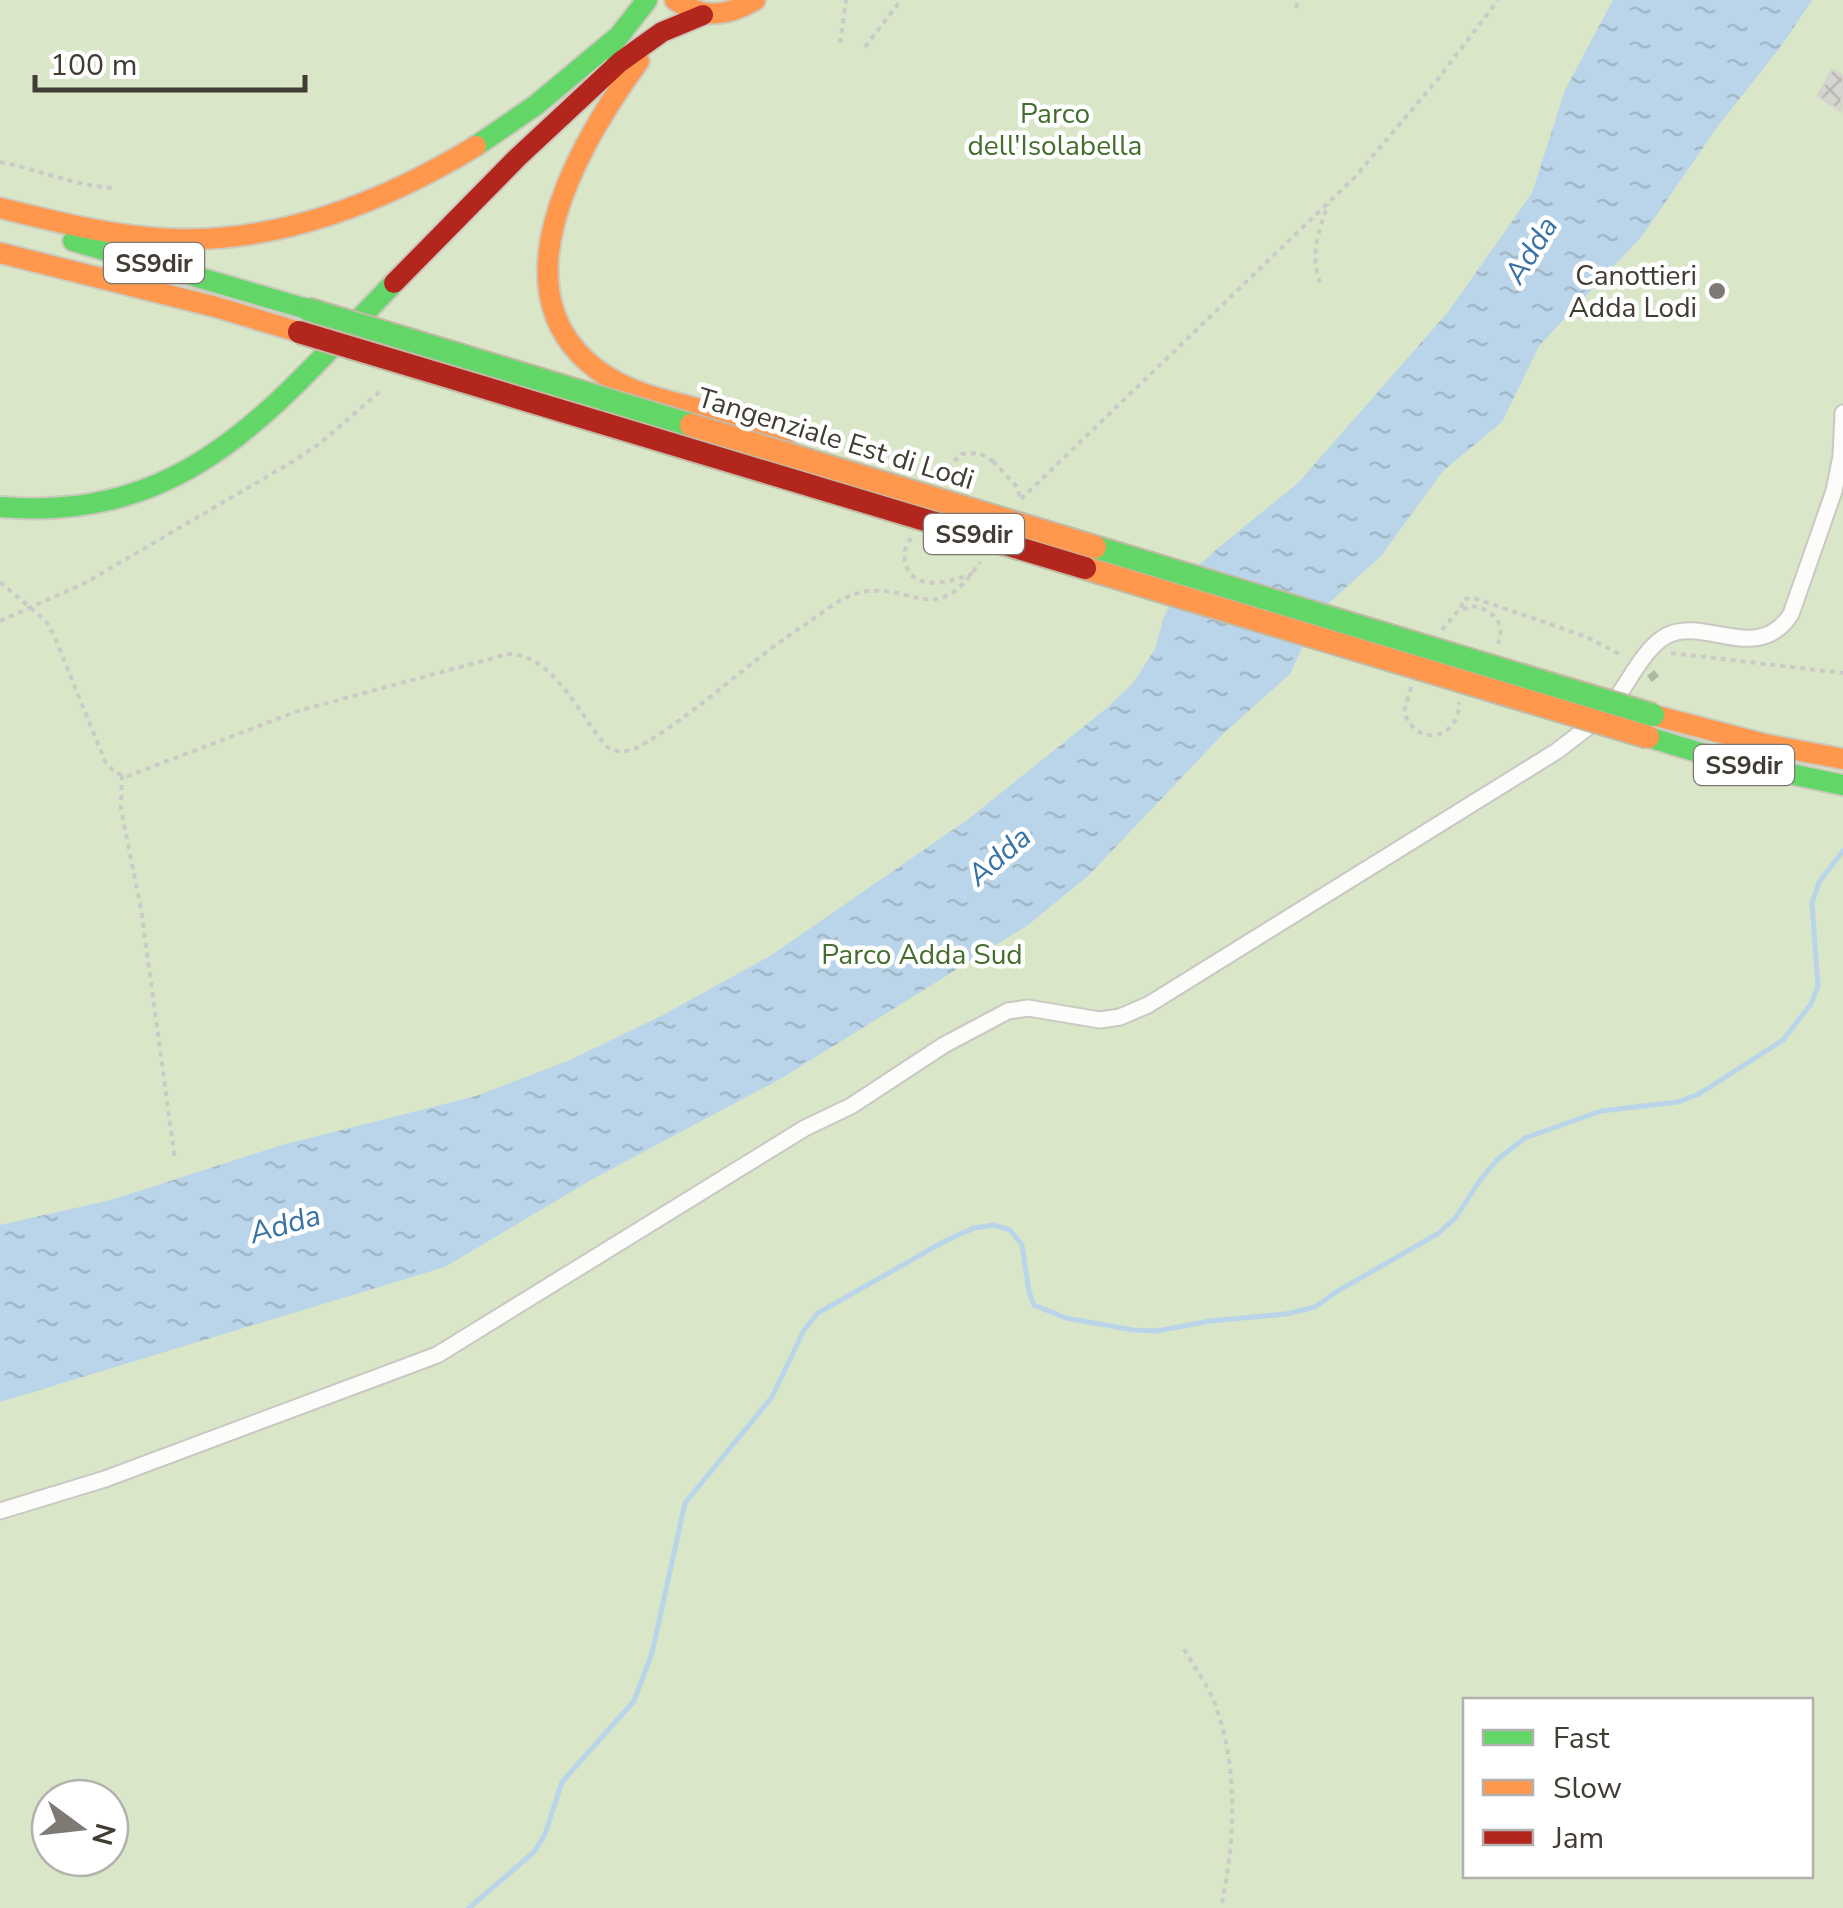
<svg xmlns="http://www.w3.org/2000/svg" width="1843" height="1908" viewBox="0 0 1843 1908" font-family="'Nunito Sans',sans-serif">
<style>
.green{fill:#d9e6c8;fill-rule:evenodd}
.water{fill:url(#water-ripples)}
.shadow{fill:#0003}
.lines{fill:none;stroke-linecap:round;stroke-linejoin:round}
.stream{stroke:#bad5e9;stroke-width:5}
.building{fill:url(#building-cross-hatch);stroke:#d5d3cd;stroke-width:2.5}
.street-casing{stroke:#c9c8c3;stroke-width:19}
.fast-casing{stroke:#ccc9be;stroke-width:24}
.slow-casing{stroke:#ccc9be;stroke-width:24}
.jam-casing{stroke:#ccc9be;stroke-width:24}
.path{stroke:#cccac6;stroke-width:4;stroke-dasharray:5 5;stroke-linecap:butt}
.street{stroke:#fcfcfb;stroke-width:15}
.fast{stroke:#63d668;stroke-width:20}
.slow{stroke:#ff974d;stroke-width:20}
.jam{stroke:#b3261e;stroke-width:20}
.fast-bridge-casing{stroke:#c3b9a4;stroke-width:26;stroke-linecap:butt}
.slow-bridge-casing{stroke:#c3b9a4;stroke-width:26;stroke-linecap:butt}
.jam-bridge-casing{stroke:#c3b9a4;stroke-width:26;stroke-linecap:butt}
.path-bridge{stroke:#cccac6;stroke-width:4;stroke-dasharray:5 5;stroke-linecap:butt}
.fast-bridge{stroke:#63d668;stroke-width:22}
.slow-bridge{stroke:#ff974d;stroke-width:22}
.jam-bridge{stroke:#b3261e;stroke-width:22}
.poi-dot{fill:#7e7a73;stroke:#fff;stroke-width:4}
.labels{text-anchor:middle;stroke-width:9;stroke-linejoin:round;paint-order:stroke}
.shield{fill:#fff;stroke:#7b7771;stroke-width:2.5}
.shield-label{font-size:25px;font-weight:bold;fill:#423d34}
.park-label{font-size:28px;fill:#446e2d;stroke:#fff}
.poi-label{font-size:28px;fill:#423d34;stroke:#fff;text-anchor:end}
.street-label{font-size:28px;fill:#423d34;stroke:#fff}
.water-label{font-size:30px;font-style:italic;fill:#3773a5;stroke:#fff}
</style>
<defs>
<pattern id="water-ripples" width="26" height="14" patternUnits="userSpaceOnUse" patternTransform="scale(2.5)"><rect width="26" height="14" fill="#bad5e9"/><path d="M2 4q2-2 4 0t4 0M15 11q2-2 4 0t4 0" fill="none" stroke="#a1b8c8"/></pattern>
<pattern id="building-cross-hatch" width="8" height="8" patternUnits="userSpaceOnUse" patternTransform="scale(2.5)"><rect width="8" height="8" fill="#d7d5cf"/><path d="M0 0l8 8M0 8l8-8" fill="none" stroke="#bab8b2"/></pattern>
</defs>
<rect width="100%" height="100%" fill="#edece7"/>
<path class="green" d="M0,0H1843V1908H0ZM1466,1700H1810V1876H1466ZM50,1798H110V1858H50Z"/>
<path class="water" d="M1613,0H1812L1782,45L1718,126L1642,236L1539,346L1502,422L1443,471L1381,556L1319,612L1290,674L1223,734L1089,875L1028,925L782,1078L591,1180L445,1267L0,1402V1225L111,1200L282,1145L476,1096L570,1060L663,1015L770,956L967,820L1108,707L1133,683L1155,649L1164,617L1179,584L1219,547L1298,483L1448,312L1532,193L1565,90Z"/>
<path class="shadow" d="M1654,670L1659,676L1652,682L1647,676Z"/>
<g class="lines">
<path class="stream" d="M469,1908L534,1852L545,1834L562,1782L634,1701L652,1653L685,1503L772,1397L804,1330L818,1313L945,1241L974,1228L994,1225L1010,1230L1022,1245L1029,1292L1034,1305L1066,1318L1133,1330L1157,1331L1210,1321L1286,1314L1315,1307L1336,1292L1439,1233L1456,1217L1481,1179L1498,1159L1525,1138L1601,1111L1678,1102L1699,1094L1783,1040L1811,1004L1818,986L1812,903L1819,882L1843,851"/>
</g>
<path class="building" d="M1832,70L1843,76L1841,111L1818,96Z"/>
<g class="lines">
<g class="street-casing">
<path id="street" d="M1612,704C1628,684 1643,649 1666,636C1703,615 1758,666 1791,614L1834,491L1841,456L1843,413
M0,1511L105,1479L437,1355L805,1128L851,1106L944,1045L1008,1011L1028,1008L1100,1020L1120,1017L1148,1005L1557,751L1596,721"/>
</g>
<g class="fast-casing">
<path id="fast" d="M608,50L647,0
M476,146L536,105L620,35
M73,241L307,309
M0,507C190,523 274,405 394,283
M1648,737L1724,760L1843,785"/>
</g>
<g class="slow-casing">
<path id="slow" d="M675,0C702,19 727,17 755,0
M639,61C577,146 486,301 608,377C651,404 707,405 753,427C767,433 779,444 791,453
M0,208C57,222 115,237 173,239C280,243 386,201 476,146
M0,253L216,307L299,332
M1653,715L1764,744L1843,759"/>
</g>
<g class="jam-casing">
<path id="jam" d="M394,283L518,157L620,62L662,32L703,15"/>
</g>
<path class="path" d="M1296,8L1298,0
M840,43L846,0
M865,47L901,0
M0,162C39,169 73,186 114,188
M1320,283C1310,255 1318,232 1328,204
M993,461L1018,488L1020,500
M1021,499L1355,177L1438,79L1498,0
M911,538C906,546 903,551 905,561C911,593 951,583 973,573
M0,582L45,620L53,633L105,761L115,773L128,776L298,711L508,654C552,653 580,716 607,747L620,752L633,750C694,717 747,662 806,624C821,614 836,601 852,595C910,575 932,635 980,562
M1461,608L1464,599L1474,598L1587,637L1623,656
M0,621L85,583L292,462L319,444L383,389
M1442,630L1457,612L1472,606
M1671,653L1843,673
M1411,687L1404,712C1417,749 1460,739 1459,702
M122,775L121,809L141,909L175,1160
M1184,1649C1194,1667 1208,1685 1215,1704C1239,1769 1235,1841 1221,1908"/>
<use href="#street" class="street"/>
<use href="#fast" class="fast"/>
<use href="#slow" class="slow"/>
<use href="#jam" class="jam"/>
<g class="fast-bridge-casing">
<path id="fast-bridge" d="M307,309L691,425
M1095,547L1653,715"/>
</g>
<g class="slow-bridge-casing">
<path id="slow-bridge" d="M691,425L1095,547
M1085,568L1648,737"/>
</g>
<g class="jam-bridge-casing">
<path id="jam-bridge" d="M299,332L1085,568"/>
</g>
<path class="path-bridge" d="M946,479L949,467L961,454L979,453L993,461
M1472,606C1493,609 1506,623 1498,644"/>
<use href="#fast-bridge" class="fast-bridge"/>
<use href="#slow-bridge" class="slow-bridge"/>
<use href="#jam-bridge" class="jam-bridge"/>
</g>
<circle class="poi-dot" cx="1717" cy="291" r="10"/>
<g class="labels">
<g class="shield">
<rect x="104" y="243" width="100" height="40" rx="8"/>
<rect x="924" y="514" width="100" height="40" rx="8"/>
<rect x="1694" y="745" width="100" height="40" rx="8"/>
</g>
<g class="shield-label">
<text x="154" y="272">SS9dir</text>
<text x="974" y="543">SS9dir</text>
<text x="1744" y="774">SS9dir</text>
</g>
<g class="park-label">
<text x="1055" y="123">Parco<tspan x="1055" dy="32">dell'Isolabella</tspan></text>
<text x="922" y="964">Parco Adda Sud</text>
</g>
<g class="poi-label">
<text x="1697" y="285">Canottieri<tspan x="1697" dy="32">Adda Lodi</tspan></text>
</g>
<g class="street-label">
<text transform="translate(836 438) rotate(17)" y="10">Tangenziale Est di Lodi</text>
</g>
<g class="water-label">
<text transform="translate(1531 250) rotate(-58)" y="10">Adda</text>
<text transform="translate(999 856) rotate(-41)" y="10">Adda</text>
<text transform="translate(285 1224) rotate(-16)" y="10">Adda</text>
</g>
</g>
<rect x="1463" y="1698" width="350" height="180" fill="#ffffff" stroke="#b3b1ae" stroke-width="2.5"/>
<rect x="1483" y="1730" width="50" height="15" fill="#63d668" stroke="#b3b1ae" stroke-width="2.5"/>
<text x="1553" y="1748" font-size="30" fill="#423d34">Fast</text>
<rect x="1483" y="1780" width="50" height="15" fill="#ff974d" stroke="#b3b1ae" stroke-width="2.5"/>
<text x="1553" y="1798" font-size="30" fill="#423d34">Slow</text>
<rect x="1483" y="1830" width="50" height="15" fill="#b3261e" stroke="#b3b1ae" stroke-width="2.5"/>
<text x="1553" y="1848" font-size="30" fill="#423d34">Jam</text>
<g transform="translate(80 1828) rotate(105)"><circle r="48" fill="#ffffff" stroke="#b3b1ae" stroke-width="2.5"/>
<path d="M0-8L18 38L0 25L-18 38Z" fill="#7e7a73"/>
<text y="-15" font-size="28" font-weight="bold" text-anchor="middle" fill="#423d34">N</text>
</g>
<path d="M35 75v15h270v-15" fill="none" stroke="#423d34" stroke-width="5"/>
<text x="50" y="75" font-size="30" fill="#423d34" stroke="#ffffff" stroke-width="8" paint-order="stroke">100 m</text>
</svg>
